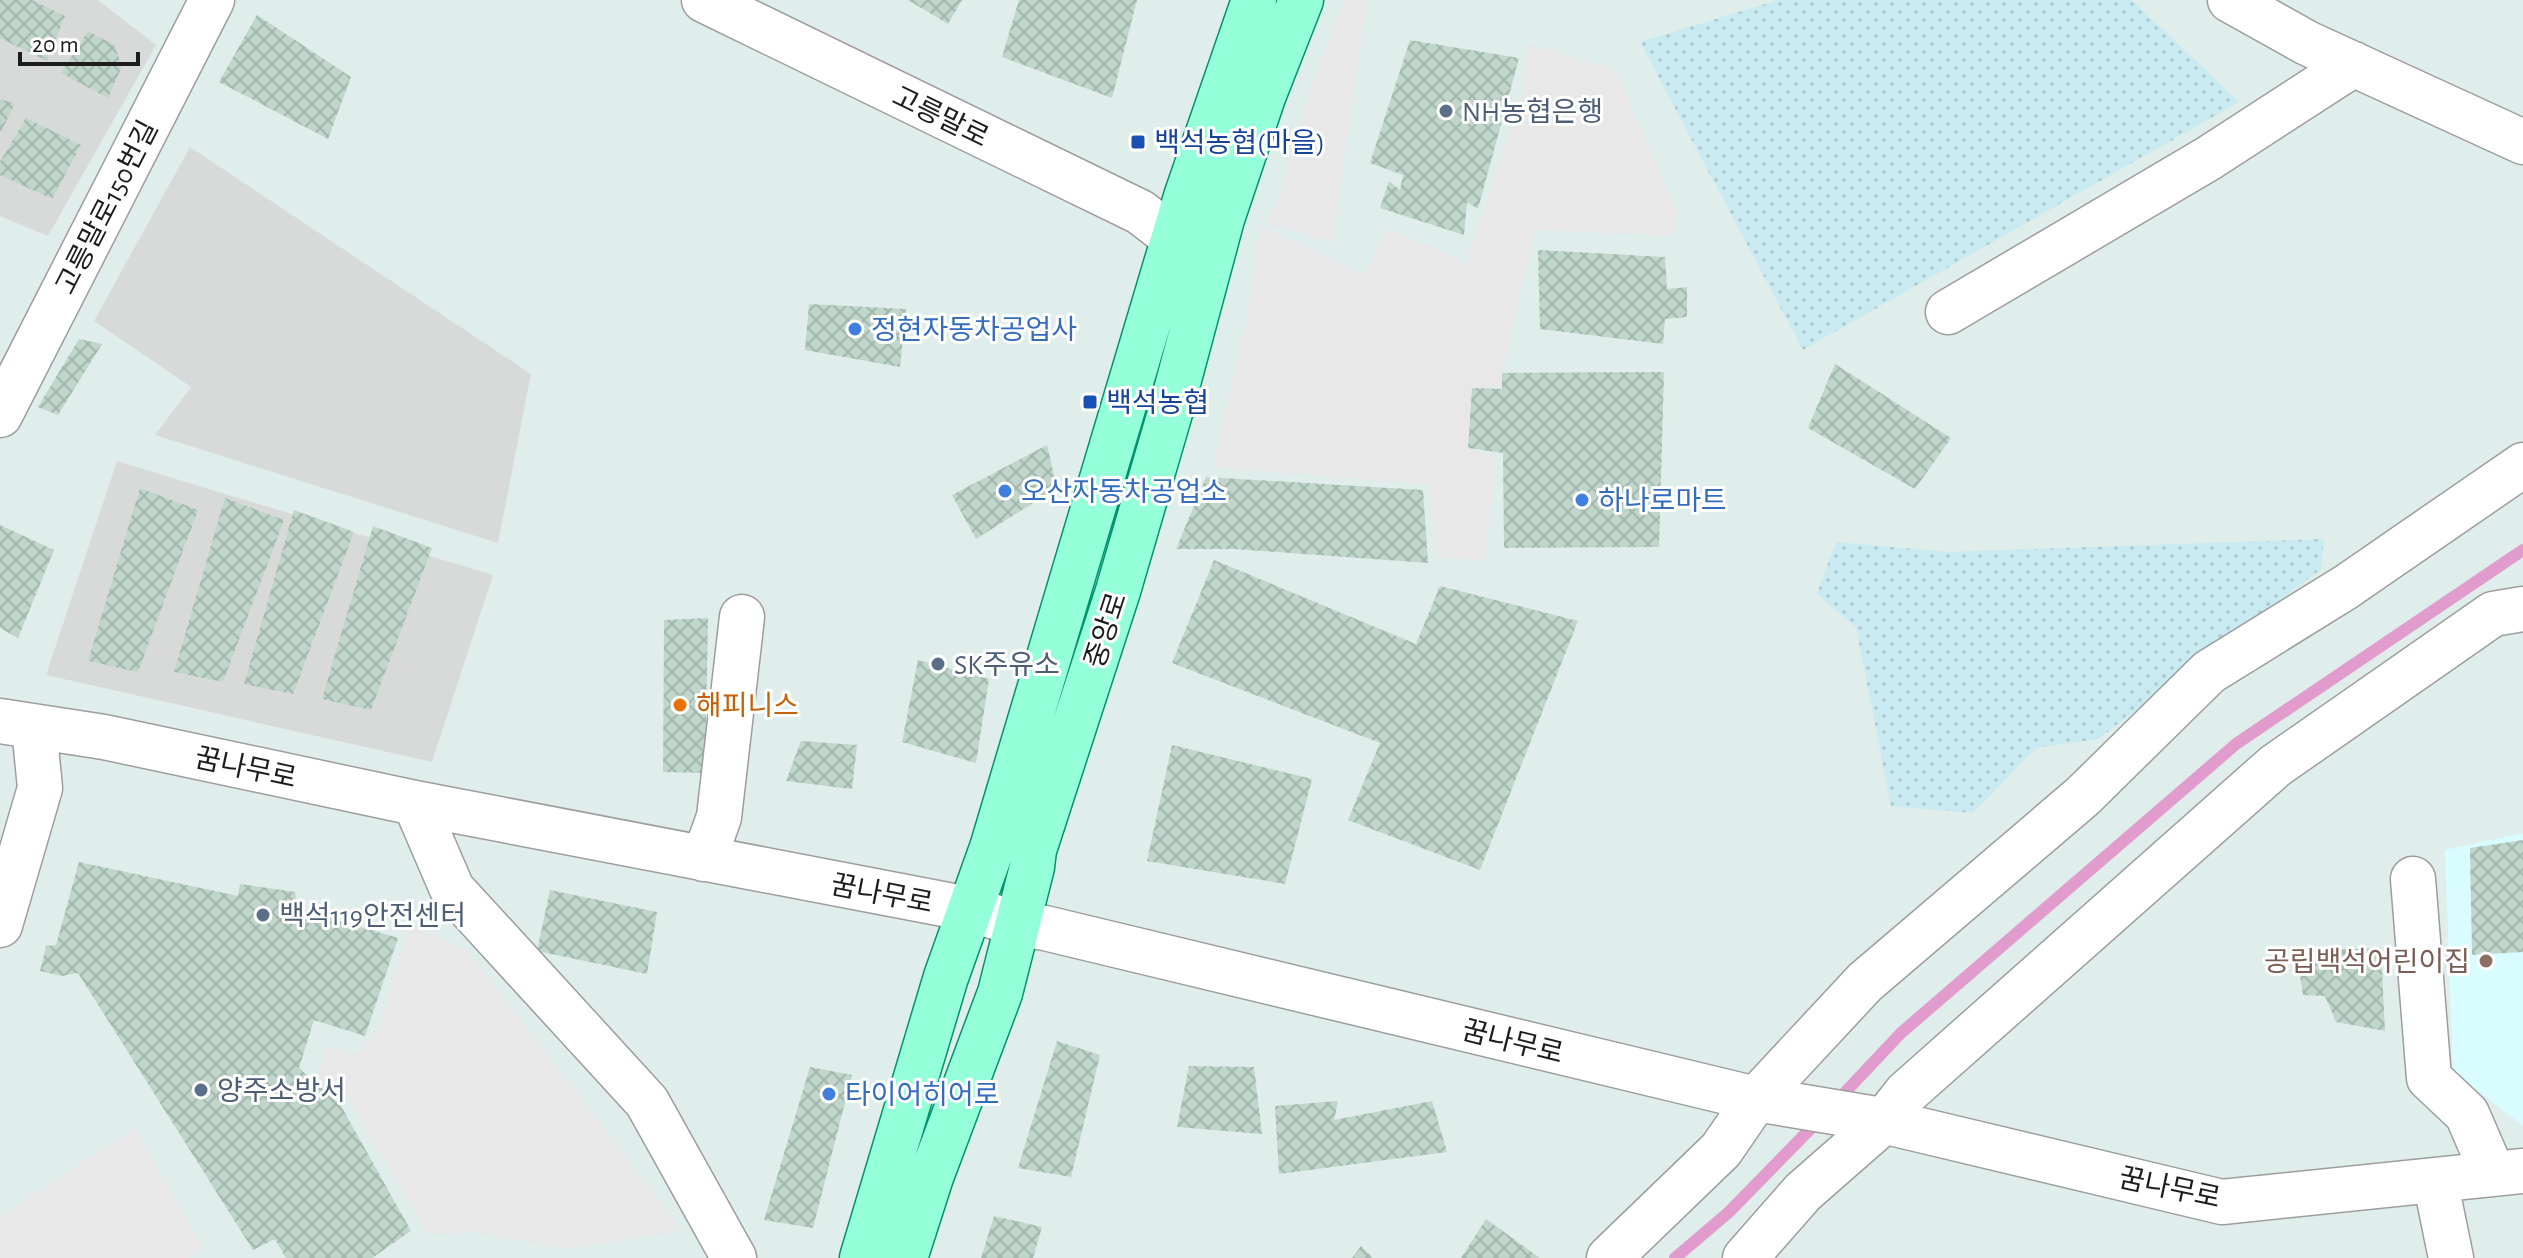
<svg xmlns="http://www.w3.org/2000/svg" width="2523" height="1258" viewBox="0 0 2523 1258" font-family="'Alegreya Sans','Noto Sans KR',sans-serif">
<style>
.residential{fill:#d8dad9}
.education{fill:#d8fcff}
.farmland{fill:url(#farmland-dots)}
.parking{fill:#e8e8e8}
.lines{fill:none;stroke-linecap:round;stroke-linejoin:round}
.stream{stroke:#e19bcc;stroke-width:12}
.building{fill:url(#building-cross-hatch)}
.minor-casing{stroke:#9d9d9d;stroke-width:47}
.major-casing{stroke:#00936e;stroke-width:47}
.minor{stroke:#fff;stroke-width:44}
.major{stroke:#94ffd9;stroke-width:44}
.service-dot{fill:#5c6f8a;stroke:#fff;stroke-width:3}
.transit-dot{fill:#1a4fb4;stroke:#fff;stroke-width:3}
.shop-dot{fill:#3f7fe0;stroke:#fff;stroke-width:3}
.food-dot{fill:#e8710a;stroke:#fff;stroke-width:3}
.education-dot{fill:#8d6e63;stroke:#fff;stroke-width:3}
.labels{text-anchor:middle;stroke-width:6;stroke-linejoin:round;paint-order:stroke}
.service-label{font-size:28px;fill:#4e5e75;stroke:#fff;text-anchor:start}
.street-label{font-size:28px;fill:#1c1c1c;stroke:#fff}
.transit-label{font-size:28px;fill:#164399;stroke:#fff;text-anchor:start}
.shop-label{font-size:28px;fill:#366cbe;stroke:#fff;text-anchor:start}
.food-label{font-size:28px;fill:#c56008;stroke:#fff;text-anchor:start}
.education-label{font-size:28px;fill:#785e54;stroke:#fff;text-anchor:end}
</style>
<defs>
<pattern id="farmland-dots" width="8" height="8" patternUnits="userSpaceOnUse" patternTransform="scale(2)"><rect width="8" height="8" fill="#c8eaf0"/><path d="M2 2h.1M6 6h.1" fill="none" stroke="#abc8cd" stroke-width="1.8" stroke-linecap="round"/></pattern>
<pattern id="building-cross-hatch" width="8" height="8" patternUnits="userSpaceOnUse" patternTransform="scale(2)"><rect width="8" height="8" fill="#c0d6cb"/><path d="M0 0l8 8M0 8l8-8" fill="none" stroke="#a4b7ae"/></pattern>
</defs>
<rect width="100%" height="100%" fill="#e0eeeb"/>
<path class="residential" d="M0,0H98L156,45L48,236L0,216Z
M190,147L531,374L498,543L155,435L191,387L94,321Z
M117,461L493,575L432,762L46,675Z"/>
<path class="education" d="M2523,833V1126L2453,1071L2445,850Z"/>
<path class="farmland" d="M1778,0H2132L2239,102L1803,350L1640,42Z
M2324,539L2321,569L2098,739L2036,748L1973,813L1891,806L1856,627L1817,594L1836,542L1947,552Z"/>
<path class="parking" d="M1344,0H1367L1332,243L1267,223L1278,201L1311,86Z
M1527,44L1615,69L1677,212L1674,236L1535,230L1502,373V389L1472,388L1468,448L1496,455L1485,560L1438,558L1429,485L1213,467L1246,321L1261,225L1364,275L1389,229L1466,263L1524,88Z
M410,925L466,949L682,1230L570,1249L474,1232L429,1235L343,1090L317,1076L327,1046L356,1055L379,1028Z
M135,1128L203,1248L187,1258H0V1216Z"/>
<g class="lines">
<path class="stream" d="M1835,1103L1901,1033L2236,744L2523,550
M1675,1258L1729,1212L1820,1119"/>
</g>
<path class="building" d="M0,0H32L65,16L47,61L0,38Z
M908,0H962L948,24Z
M1019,0H1137L1112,98L1002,57Z
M257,15L351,77L328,139L219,82Z
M88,31L114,45L122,66L108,98L61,73Z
M1410,40L1519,58L1478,209L1467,202L1464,235L1380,208L1389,181L1400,190L1403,175L1370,163Z
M0,99L15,104L0,133Z
M26,118L81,145L52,199L0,175V162Z
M1538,250L1665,257L1667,289L1687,287V317L1665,319L1663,344L1540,329Z
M809,304L906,309L900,367L805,350Z
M79,339L102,344L58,415L38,407Z
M1835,364L1951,438L1915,489L1808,428Z
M1664,372L1659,547L1504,548L1503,453L1468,448L1472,388L1502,389V373Z
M1047,445L1057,488L976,539L952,495Z
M1206,477L1423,490L1428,563L1234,549H1176Z
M140,488L198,510L138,672L88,661Z
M225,498L284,520L223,682L174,672Z
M294,510L354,532L293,694L244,684Z
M0,525L54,550L18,638L0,628Z
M373,526L432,548L371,710L322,699Z
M1214,560L1416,644L1440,586L1578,621L1480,870L1348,820L1380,743L1172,663Z
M708,618L705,773L663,772L664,620Z
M918,660L989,679L976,763L902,742Z
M801,741L857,745L852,789L786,781Z
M1172,745L1312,779L1285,884L1147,861Z
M2523,840V952L2472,955L2470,848Z
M79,862L238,896L240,884L295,892L297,908L398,938L365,1036L314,1020L299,1068L341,1106L411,1231L372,1258H286L275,1239L253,1250L78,973L62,976L40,971L46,946L56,945Z
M550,890L657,912L647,974L537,951Z
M2381,948L2385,1031L2336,1022L2325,996L2303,995L2296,951Z
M1057,1041L1100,1055L1071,1177L1018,1168Z
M1189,1066L1254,1067L1262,1134L1177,1127Z
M810,1067L852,1075L813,1228L764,1220Z
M1338,1101L1334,1120L1432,1101L1447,1152L1279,1174L1275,1106Z
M994,1216L1042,1227L1033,1258H981Z
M1486,1219L1540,1258H1461Z
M1361,1246L1373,1258H1352Z"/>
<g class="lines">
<g class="minor-casing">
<path id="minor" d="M704,0L1140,212L1174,238
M2230,0L2307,43L2523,142
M1948,312L2209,158L2354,64
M0,415L212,0
M0,721L104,737L415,803L969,909L1018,924L1045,928L1756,1099L1870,1118L2222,1202L2523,1171
M415,803L452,889L647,1102L734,1258
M704,859L719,817L742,617
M2413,879L2429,1078L2467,1114L2493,1174
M0,925L40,788L34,727
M2435,1180L2451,1258
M1609,1258L1721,1150L1756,1099L1865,982L2083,796L2209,672L2346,587L2523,465
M1745,1258L1803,1192L1884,1121L1906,1093L2275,766L2493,614L2523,609"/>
</g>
<g class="major-casing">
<path id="major" d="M862,1258L946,977L992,848L1186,197L1254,0
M905,1258L931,1177L1000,993L1032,867L1034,850L1118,591L1170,413L1222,219L1263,97L1301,0"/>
</g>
<use href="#minor" class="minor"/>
<use href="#major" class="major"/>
</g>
<g class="service-dot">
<circle cx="1446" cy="111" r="8"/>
<circle cx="938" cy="664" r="8"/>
<circle cx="263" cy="915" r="8"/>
<circle cx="201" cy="1090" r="8"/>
</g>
<g class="transit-dot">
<rect x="1130" y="134" width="16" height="16" rx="4"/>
<rect x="1082" y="394" width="16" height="16" rx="4"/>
</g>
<g class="shop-dot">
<circle cx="855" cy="329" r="8"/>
<circle cx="1005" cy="491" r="8"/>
<circle cx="1582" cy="500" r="8"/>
<circle cx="829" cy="1094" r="8"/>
</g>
<circle class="food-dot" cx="680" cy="705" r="8"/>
<circle class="education-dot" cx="2486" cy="961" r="8"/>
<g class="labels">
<g class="service-label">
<text x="1462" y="121">NH농협은행</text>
<text x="954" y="674">SK주유소</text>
<text x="279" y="925">백석119안전센터</text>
<text x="217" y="1100">양주소방서</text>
</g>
<g class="street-label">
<text transform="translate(941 116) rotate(26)" y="10">고릉말로</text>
<text transform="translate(106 207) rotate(-63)" y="10">고릉말로150번길</text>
<text transform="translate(1105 630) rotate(-72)" y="10">중앙로</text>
<text transform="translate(246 767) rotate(12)" y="10">꿈나무로</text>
<text transform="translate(882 893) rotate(11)" y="10">꿈나무로</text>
<text transform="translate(1513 1041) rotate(14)" y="10">꿈나무로</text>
<text transform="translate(2170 1187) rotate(12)" y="10">꿈나무로</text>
</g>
<g class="transit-label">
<text x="1154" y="152">백석농협(마을)</text>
<text x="1106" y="412">백석농협</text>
</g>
<g class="shop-label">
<text x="871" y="339">정현자동차공업사</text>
<text x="1021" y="501">오산자동차공업소</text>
<text x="1598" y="510">하나로마트</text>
<text x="845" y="1104">타이어히어로</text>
</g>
<g class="food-label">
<text x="696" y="715">해피니스</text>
</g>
<g class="education-label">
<text x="2470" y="971">공립백석어린이집</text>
</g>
</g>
<path d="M20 52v12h118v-12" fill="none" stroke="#1c1c1c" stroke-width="4"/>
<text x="32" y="52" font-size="24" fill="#1c1c1c" stroke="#ffffff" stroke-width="6" paint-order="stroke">20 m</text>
</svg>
